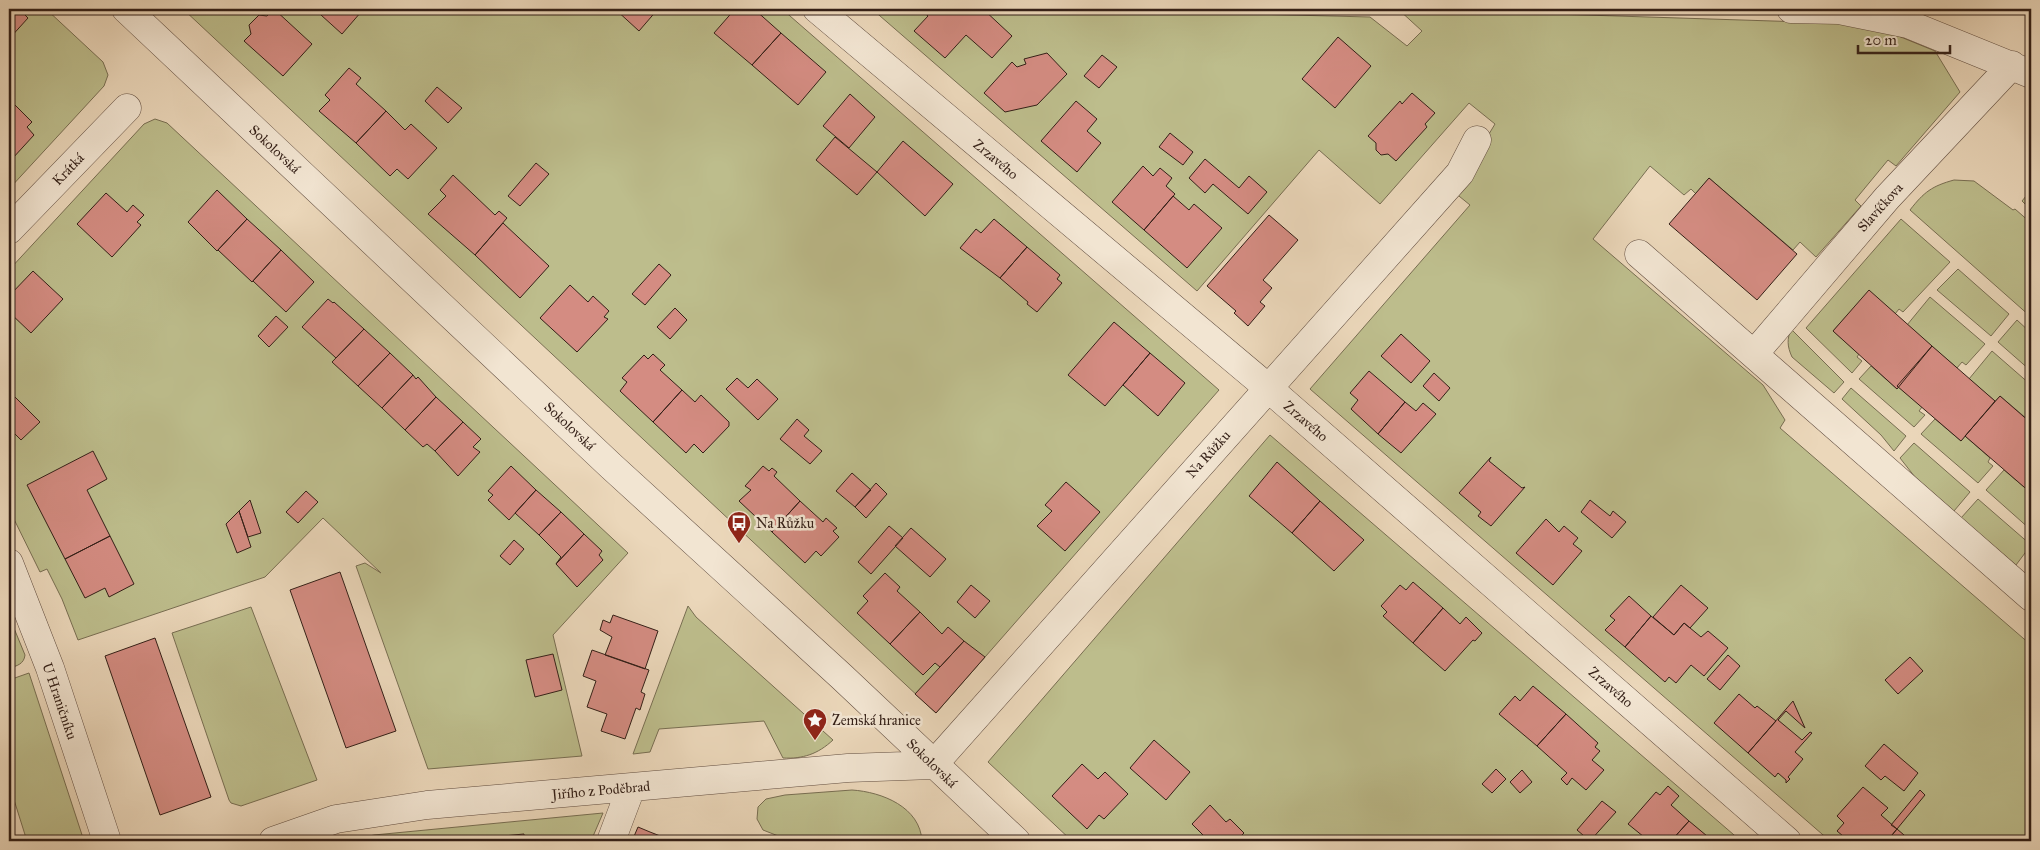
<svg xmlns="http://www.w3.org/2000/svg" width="2040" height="850" viewBox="0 0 2040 850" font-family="'IM FELL Great Primer',serif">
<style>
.green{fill:#bdbd8c;stroke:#786e52}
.building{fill:#d48c82;stroke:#331f17}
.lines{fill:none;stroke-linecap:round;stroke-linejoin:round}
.minor-casing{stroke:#614d40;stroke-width:29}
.minor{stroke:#f2e5d2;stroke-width:28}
.labels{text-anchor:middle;stroke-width:5;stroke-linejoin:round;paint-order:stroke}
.street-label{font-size:14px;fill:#331f17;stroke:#f2e5d2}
.poi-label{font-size:14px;fill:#331f17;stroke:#f2e5d2;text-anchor:start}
</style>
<rect width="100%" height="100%" fill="#ebd7ba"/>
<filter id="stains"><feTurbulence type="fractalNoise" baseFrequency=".004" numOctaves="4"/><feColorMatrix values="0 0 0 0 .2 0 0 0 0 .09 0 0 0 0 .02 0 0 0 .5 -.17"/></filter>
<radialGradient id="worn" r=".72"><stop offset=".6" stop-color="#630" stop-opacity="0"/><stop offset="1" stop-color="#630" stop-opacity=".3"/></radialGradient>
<path class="green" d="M9,9H46L103,62L108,75L104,86L9,189Z
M183,9H782L1219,390L936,713Z
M872,9H1110L1131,11L1370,17L1407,46L1422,31L1398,9L1835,23L1891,33L1935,51L1960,92L1896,166L1888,160L1855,200L1861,206L1816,257L1800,242L1793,250L1709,178L1696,194L1691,189L1684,195L1650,166L1593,239L1763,385L1785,420L1780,428L2031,645V841H1830L1310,389L1470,205L1454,192L1495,124L1469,103L1380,204L1319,150L1197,291Z
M155,119L167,123L628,553L553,635L582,756L428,769L356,566L365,563L381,573L323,518L265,577L78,640L62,599L47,569L40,572L9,509V270L144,124Z
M1954,180L1974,181L2013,210L2015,209L2031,223V317L1910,210C1924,192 1932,186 1954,180Z
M2031,190V210L2022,201Z
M1901,219L1950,262L1903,312L1899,309L1895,314L1869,291L1833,331L1859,354L1857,357L1862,361L1852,373L1806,328Z
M1958,269L2009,314L1991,336L1937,290Z
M1930,297L1985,344L1966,365L1962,362L1957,368L1907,325Z
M2017,320L2031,333V371L1998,342Z
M1791,329L1844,382L1834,393L1792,357C1787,346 1787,339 1791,329Z
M1992,351L2031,385V412L2026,418L2000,396L1995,401L1969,379Z
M1871,366L1897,389L1899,387L1922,407L1919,411L1925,415L1914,427L1859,379Z
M1851,388L1906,436L1894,451L1881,435L1842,399Z
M1935,419L1961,441L1965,436L1990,458L1988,462L1993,466L1978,483L1921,434Z
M1270,435L1741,841H1072L988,762Z
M1914,443L1970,492L1954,511L1915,477L1900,458Z
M2004,470L2031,493V530L1986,490Z
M1978,499L2031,545L2016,565L1961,518Z
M688,606L696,617L833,740C818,754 803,759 783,758L764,721L659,729L650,752L633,754Z
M251,607L317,780L241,806L231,803L229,800L172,633Z
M9,616L25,655C24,664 17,666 9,668Z
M29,673L84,841H27L9,784V680Z
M852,790C882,792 920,807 922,841H791L763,830L757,819L758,807L766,799L785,795Z
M603,813L591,841H346L374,835Z"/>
<path class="building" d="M9,9H19L28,18L9,39Z
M274,9L312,44L283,76L244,41L251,34L249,25L259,15L267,16Z
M327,9H357L361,12L342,34L321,15Z
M615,9H658L639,31Z
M735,9H754L781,33L752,65L714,33Z
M920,9H983L1012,36L992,58L966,35L945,58L914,31L928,16Z
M781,33L826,72L798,105L752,65Z
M1338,37L1371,66L1335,108L1302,79Z
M1047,53L1067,74L1037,105L1005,112L984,93L1012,62L1017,67L1026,64L1024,59Z
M1102,55L1117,67L1099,88L1084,76Z
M349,68L361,78L356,84L386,111L356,143L319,111L330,100L325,95Z
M437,87L462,108L448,123L425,101Z
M1412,93L1435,113L1425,124L1427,127L1396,161L1388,154L1381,155L1376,150V143L1368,136L1400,101L1402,104Z
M850,94L875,117L849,148L823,126Z
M9,99L32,122L27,127L34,135L12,159L9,156Z
M1076,101L1097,119L1087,131L1101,143L1077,172L1041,141Z
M386,111L405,130L411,124L437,148L408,179L397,169L390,176L356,143Z
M1170,133L1193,152L1183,165L1159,147Z
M835,137L877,172L857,195L816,160Z
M903,141L953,184L925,216L877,172Z
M1205,159L1239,188L1249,176L1267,192L1248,214L1213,184L1205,193L1189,178Z
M536,163L549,174L520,206L508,196Z
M1143,166L1153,176L1160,168L1172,178L1166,186L1175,194L1144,230L1112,202Z
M453,175L495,215L499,211L507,218L475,255L428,214L446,196L440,190Z
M1709,178L1797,254L1757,300L1669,224Z
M217,190L247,219L217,251L188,222Z
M106,193L127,212L133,205L144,215L137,222L141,225L112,257L77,224Z
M1173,196L1189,210L1194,204L1222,228L1187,268L1144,230Z
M1269,215L1298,240L1263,280L1272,288L1260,302L1265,306L1248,326L1234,313L1236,311L1207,286Z
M247,219L281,250L252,282L218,250Z
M994,219L1027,247L1000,278L960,248L976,229L981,233Z
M503,223L549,266L520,298L475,255Z
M1027,247L1060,275L1057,279L1062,283L1037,312L1027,304L1028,302L1000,278Z
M281,250L314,282L286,312L253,281Z
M659,264L671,275L645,305L632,294Z
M33,271L63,299L31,333L9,312V296Z
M570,285L588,302L593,296L609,311L604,317L608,319L577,352L540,318Z
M1869,290L1932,346L1897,389L1833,331Z
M328,299L333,303L334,302L364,329L336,358L302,327Z
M675,308L687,320L670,339L657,327Z
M276,316L288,327L269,347L258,336Z
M1114,322L1150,353L1105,406L1068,375Z
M364,329L390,353L358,386L332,362Z
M1401,334L1430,361L1411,383L1381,356Z
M1932,346L1995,401L1961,441L1897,386Z
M390,353L413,375L382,408L358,386Z
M1150,353L1185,383L1158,416L1123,385Z
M653,354L665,365L660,370L682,390L653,422L620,391L627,382L622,378L644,355L648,359Z
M1369,371L1405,402L1378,434L1351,409L1358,400L1350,393Z
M1434,373L1450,388L1439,401L1423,386Z
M413,375L416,379L418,377L436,397L405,430L382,408Z
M737,378L748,388L757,379L778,399L758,420L726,389Z
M682,390L695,402L701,395L729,422V426L703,453L694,444L686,453L653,422Z
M9,391L40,422L21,440L13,432L9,437Z
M2000,396L2031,423V493L1965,436Z
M436,397L463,422L435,451L427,444L423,447L405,430Z
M1405,402L1416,411L1423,403L1436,414L1401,453L1378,434Z
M797,419L809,430L804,436L822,451L810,464L780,439Z
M463,422L481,439L473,447L480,452L458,476L435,451Z
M93,451L107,479L87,490L110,536L65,559L27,485Z
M1491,457L1489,461L1522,488L1525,487L1491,526L1478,516L1481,512L1459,493Z
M1277,462L1320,501L1292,533L1249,496Z
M511,466L536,490L509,520L488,500L493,495L488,491Z
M763,466L769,471L772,468L777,472L774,476L800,501L772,532L739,501L751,490L745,486Z
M852,473L871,490L855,507L836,491Z
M1066,482L1100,512L1065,551L1037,526L1052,511L1045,505Z
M876,483L887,494L866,518L855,507Z
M536,490L561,512L539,535L515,513Z
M306,491L318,502L298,523L286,512Z
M250,500L261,533L248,537L239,511Z
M1590,500L1610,516L1613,511L1626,522L1612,538L1581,512Z
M800,501L823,522L826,518L837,528L833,531L839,537L821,556L816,551L805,563L772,532Z
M1320,501L1364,540L1334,571L1292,533Z
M239,511L251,547L237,553L226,524Z
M561,512L584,534L556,564L561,557L539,535Z
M1546,519L1559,532L1564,526L1578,538L1573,544L1582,551L1553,585L1516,553Z
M889,526L903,538L871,574L858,562Z
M911,528L946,559L930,577L895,546Z
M584,534L602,551L599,555L603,560L577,587L556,564Z
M110,536L134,584L109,597L105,588L85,598L65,559Z
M514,540L524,549L510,565L500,556Z
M340,572L396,731L346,748L290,590Z
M885,573L900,587L897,591L920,612L890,644L857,613L868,601L863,596Z
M1413,582L1443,608L1413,643L1383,616L1387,612L1381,606L1400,585L1406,590Z
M971,585L990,601L975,618L957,602Z
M1681,585L1708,608L1690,628L1684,623L1674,635L1653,617Z
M1629,596L1651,616L1625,647L1605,630L1615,620L1610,616Z
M1443,608L1460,624L1466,617L1482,633L1475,641L1473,640L1445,671L1413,643Z
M920,612L942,634L948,627L964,641L940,667L935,663L923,675L890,644Z
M613,615L658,631L645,669L605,655L612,637L600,630L603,620L610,623Z
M1651,616L1674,635L1684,623L1701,637L1708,631L1728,648L1704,676L1691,665L1676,683L1669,677L1665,682L1625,647Z
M155,638L211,797L160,815L105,656Z
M964,641L985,657L936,713L915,694Z
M592,650L649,670L641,692L645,694L640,710L636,708L625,739L601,731L607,714L587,707L596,681L583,676Z
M553,654L562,690L535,697L526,660Z
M1728,655L1740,666L1720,690L1707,679Z
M1910,657L1923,671L1898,694L1885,680Z
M1533,686L1566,714L1537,746L1499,714L1515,696L1520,701Z
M1739,694L1755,708L1757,706L1776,721L1748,753L1714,723Z
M1793,701L1805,728L1786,711L1778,720L1802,740L1810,732L1812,733L1795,752L1803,759L1788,777L1790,779L1786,783V780L1778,773L1775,777L1748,753Z
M1566,714L1598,743L1595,747L1600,751L1592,760L1604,770L1586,790L1572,778L1567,785L1561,779L1567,773L1537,746Z
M1154,740L1190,772L1166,800L1130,768Z
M1884,744L1918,773L1904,791L1885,776L1881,780L1865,766Z
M1082,764L1098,779L1105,772L1128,794L1104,819L1099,815L1087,829L1052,796Z
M1496,769L1506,779L1492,793L1482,784Z
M1522,770L1532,782L1520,793L1510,782Z
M1668,786L1679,796L1671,805L1689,821L1671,841H1649L1628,824L1656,792L1660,795Z
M1863,787L1888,808L1881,815L1897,829L1887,841H1849L1837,831L1844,823L1837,816Z
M1920,790L1925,795L1897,829L1891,825Z
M1602,801L1616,812L1590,841L1577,830Z
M1210,805L1226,822L1230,819L1244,833L1236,841H1217L1215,839L1209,841L1192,824Z
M1689,821L1713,841H1671Z
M638,827L650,832L673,841H632Z
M1897,829L1911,841H1887Z
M524,834V841H473V839Z"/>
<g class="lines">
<g class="minor-casing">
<path id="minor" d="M126,9L611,466L841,676L1016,841
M817,9L1267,387L1787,841
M1791,9L1839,10L1908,24L2031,74
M9,230L127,108
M1639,254L2031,597
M1754,354L1887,198L2012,65
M9,563L50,668L107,841
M273,841L336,819L427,805L848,768L933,765L1460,173L1477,140
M611,841L631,788"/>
</g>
<use href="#minor" class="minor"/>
</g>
<defs>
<g id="bus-pin" transform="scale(1.25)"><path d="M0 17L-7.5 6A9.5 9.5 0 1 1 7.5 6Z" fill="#8f2418" stroke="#f2e5d2"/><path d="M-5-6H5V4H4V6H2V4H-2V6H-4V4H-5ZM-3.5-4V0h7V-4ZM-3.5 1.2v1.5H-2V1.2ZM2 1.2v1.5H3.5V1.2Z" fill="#fff"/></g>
<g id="sight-pin" transform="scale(1.25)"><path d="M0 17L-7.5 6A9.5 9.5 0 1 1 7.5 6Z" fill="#8f2418" stroke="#f2e5d2"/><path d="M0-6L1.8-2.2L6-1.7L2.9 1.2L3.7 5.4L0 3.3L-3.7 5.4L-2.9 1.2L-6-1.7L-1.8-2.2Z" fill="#fff"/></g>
</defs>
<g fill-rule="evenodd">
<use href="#bus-pin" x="739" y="523"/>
<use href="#sight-pin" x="815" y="720"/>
</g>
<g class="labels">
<g class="street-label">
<text transform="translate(275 149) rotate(43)" y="5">Sokolovská</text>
<text transform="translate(996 159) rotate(40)" y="5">Zrzavého</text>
<text transform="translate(68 169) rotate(-46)" y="5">Krátká</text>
<text transform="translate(1880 207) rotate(-48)" y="5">Slavíčkova</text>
<text transform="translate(1306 421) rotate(41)" y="5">Zrzavého</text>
<text transform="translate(570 426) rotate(43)" y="5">Sokolovská</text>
<text transform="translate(1208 454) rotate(-48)" y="5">Na Růžku</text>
<text transform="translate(1611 687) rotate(41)" y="5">Zrzavého</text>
<text transform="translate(60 701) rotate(71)" y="5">U Hraničníku</text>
<text transform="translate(932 763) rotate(44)" y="5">Sokolovská</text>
<text transform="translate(601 790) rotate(-5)" y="5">Jiřího z Poděbrad</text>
</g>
<g class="poi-label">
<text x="756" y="528">Na Růžku</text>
<text x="832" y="725">Zemská hranice</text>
</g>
</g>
<rect width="2040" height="850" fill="none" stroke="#ebd7ba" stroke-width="30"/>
<rect x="10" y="10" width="2020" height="830" fill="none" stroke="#331f17" stroke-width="2.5"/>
<rect x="15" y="15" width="2010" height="820" fill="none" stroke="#331f17"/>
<path d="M1858 45v8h92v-8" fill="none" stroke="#331f17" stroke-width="2.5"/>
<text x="1865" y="45" font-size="15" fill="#331f17" stroke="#f2e5d2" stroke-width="4" paint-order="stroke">20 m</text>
<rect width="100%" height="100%" filter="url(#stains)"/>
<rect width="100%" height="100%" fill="url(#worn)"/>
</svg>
